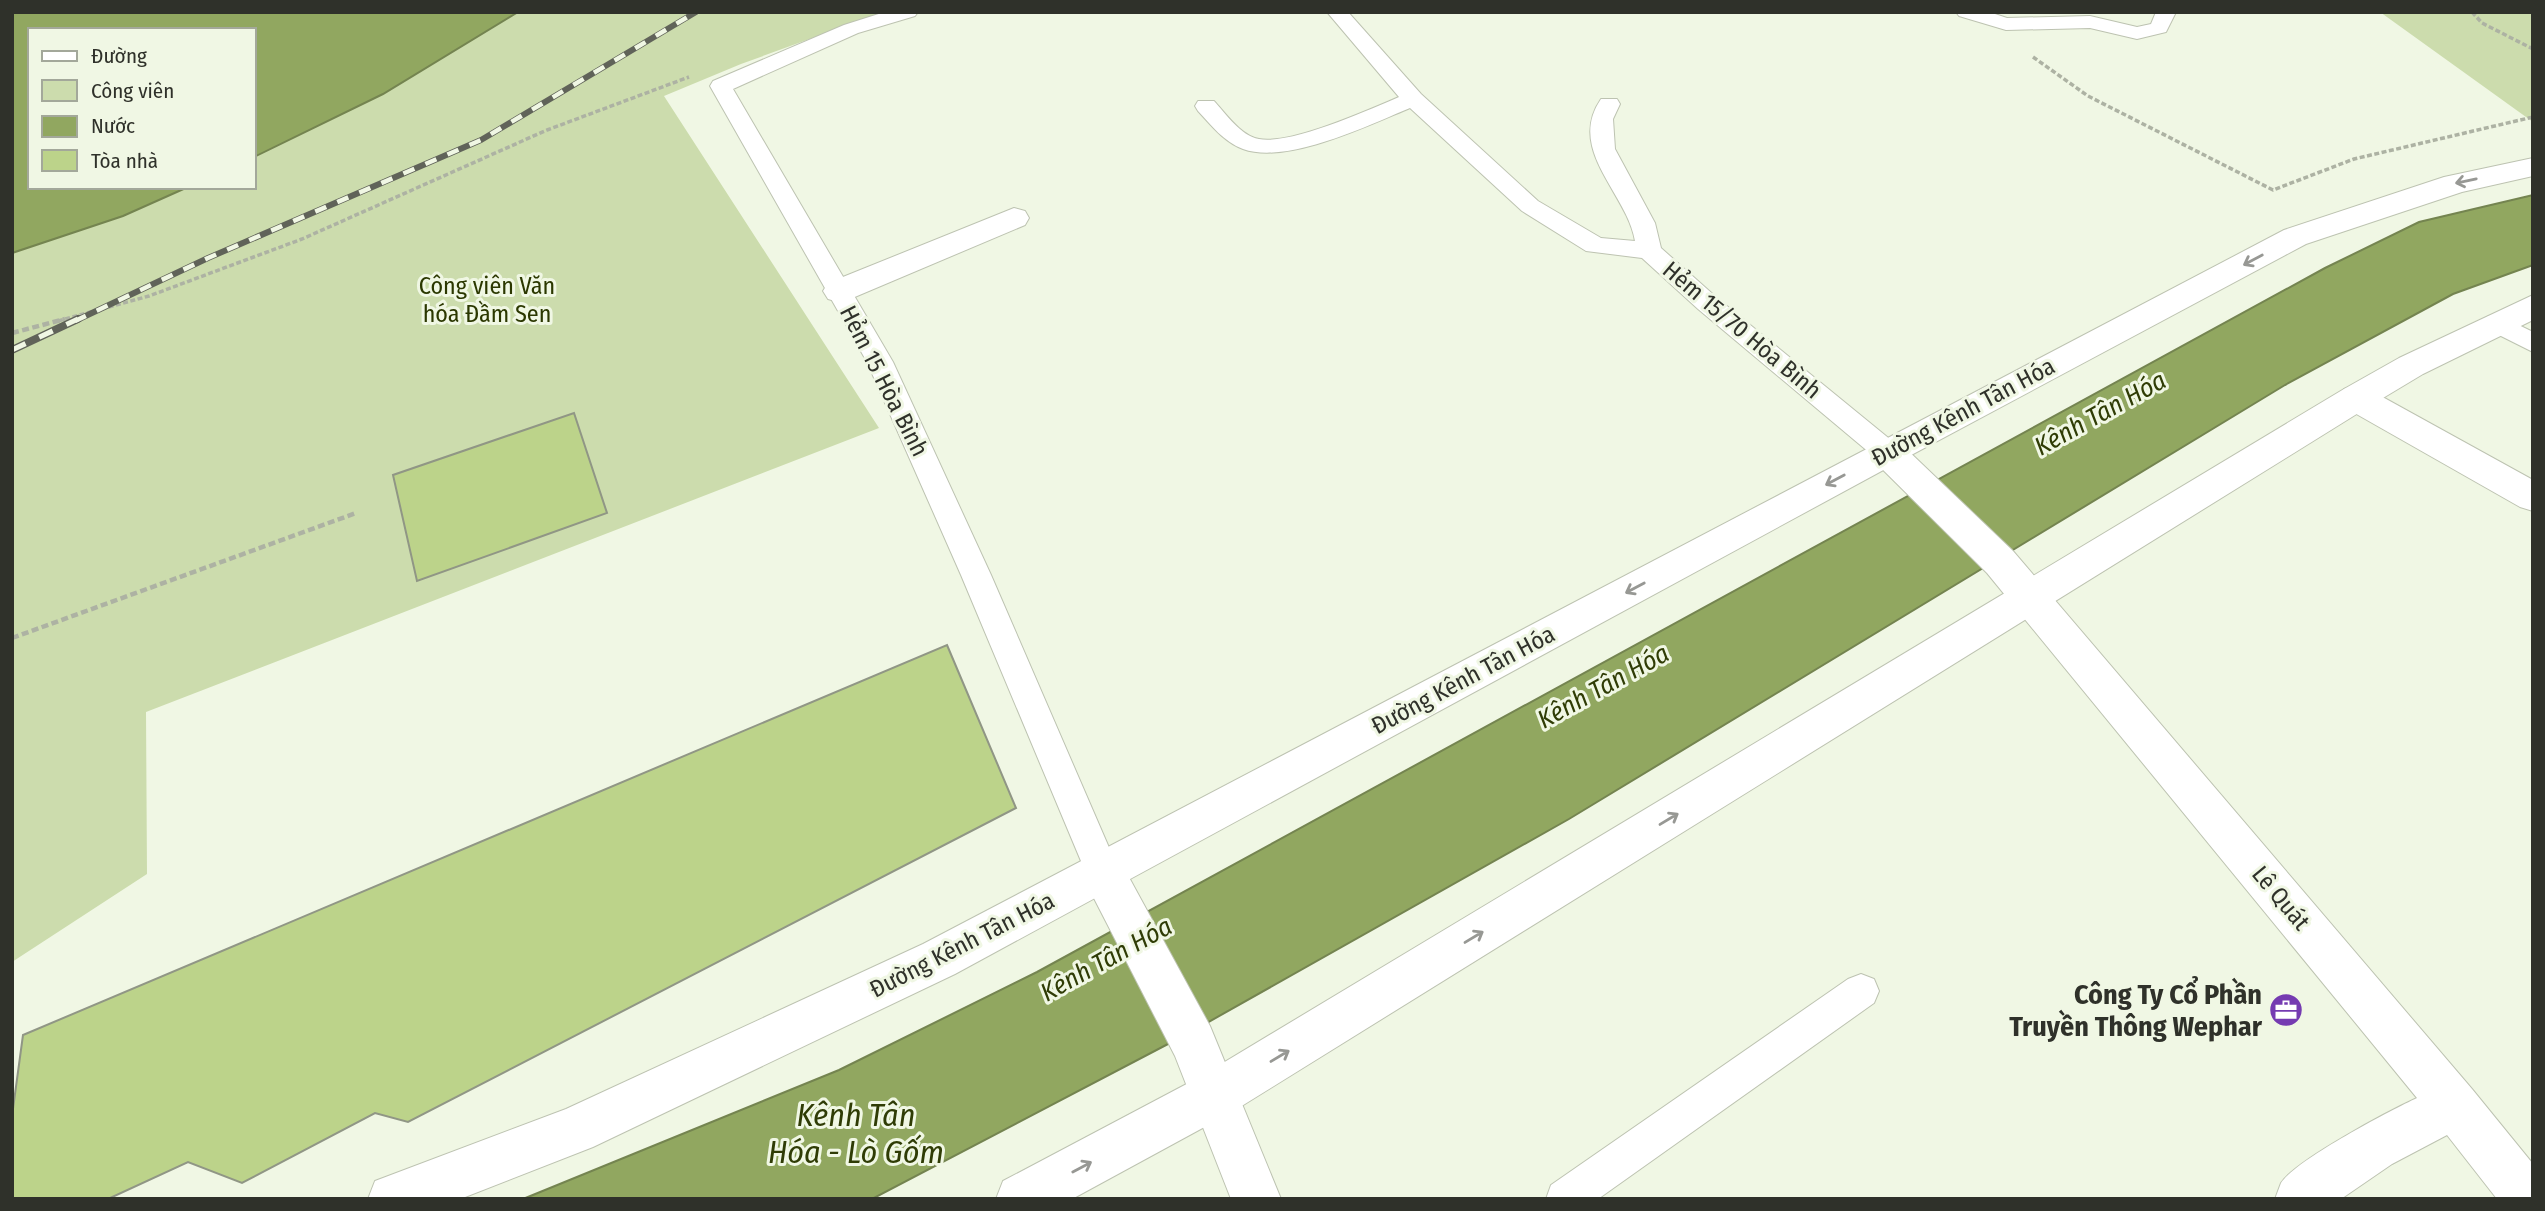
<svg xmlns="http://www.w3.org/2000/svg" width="2545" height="1211" viewBox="0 0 2545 1211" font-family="'Fira Sans Condensed',sans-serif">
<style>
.green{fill:#ccdcad;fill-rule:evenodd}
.water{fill:#91a760;stroke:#748450;stroke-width:2}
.building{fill:#bcd38a;stroke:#909685;stroke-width:2}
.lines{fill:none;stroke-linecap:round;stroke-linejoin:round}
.lane-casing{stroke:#bdc3b1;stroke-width:2}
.street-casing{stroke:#bdc3b1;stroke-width:2}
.secondary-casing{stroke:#bdc3b1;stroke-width:2}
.path-far1{stroke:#adb2a3;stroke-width:3.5;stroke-dasharray:5 2.5;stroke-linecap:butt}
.path{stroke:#adb2a3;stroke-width:4.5;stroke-dasharray:7 3.5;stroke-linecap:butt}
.lane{fill:#fff;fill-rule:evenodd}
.street{fill:#fff;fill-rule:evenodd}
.secondary{fill:#fff;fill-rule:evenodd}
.rail-far1-casing{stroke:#606359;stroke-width:6}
.rail-casing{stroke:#606359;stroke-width:8}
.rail-far1{stroke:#f0f7e4;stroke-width:4.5;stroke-dasharray:12;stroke-linecap:butt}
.rail{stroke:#f0f7e4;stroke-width:5;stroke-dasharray:15;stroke-linecap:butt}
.oneway{stroke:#979894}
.labels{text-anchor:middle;stroke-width:6;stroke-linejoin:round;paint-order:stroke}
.park-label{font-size:24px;fill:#2b3800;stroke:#f0f7e4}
.street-label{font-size:24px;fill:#2f312a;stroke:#f0f7e4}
.water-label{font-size:26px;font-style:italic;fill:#2f3c05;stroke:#f0f7e4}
.near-poi-label{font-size:28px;font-weight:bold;fill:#2f312a;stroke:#f0f7e4;text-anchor:end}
.near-water-label{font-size:32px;font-style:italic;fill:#2f3c05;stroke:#f0f7e4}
</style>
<rect width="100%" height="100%" fill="#f0f7e4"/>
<path class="green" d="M12,12H884L741,64L664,96L879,428L146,712L147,874L12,962ZM30,30H254V187H30Z
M2380,12H2533V122Z"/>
<path class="water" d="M12,12H518L383,94L254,157V30H30V187H188L123,216L12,253Z
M2533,195V265L2453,294L2285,385L1569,819L1189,1033L872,1199H523L839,1070L1037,972L2325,268L2419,222Z"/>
<path class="building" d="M574,413L607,513L417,581L393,475Z
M947,645L1016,808L408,1122L375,1113L242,1183L188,1162L108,1199H12V1116L23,1035Z"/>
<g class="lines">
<g class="lane-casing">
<path id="lane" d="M885,12H918L915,16L858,33L733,89L893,362L991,575L1120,873L1115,884L1103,889L1091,884L1086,873L961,575L867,362L710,86L713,81L844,25Z
M1327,12H1348L1421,94L1538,201L1601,238L1635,241C1627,193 1566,150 1601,99H1617L1620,104L1613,119L1615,149L1655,223L1661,248L1716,297L1897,445L1901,452L1897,459L1887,462L1877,459L1698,309L1642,258L1586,251L1522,211L1410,108C1369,125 1287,165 1243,149C1224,142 1211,125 1198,111L1195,106L1198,101H1214C1226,114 1241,136 1259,139C1291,145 1368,110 1399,97Z
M1956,12H1989L2007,18L2090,16L2137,27L2151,24L2156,12H2176L2166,32L2137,39L2090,28L2006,30L1959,16Z
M2496,314L2533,332V352L2487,329L2483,323L2487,317Z
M1861,974L1874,979L1879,991L1874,1003L1598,1199H1546L1551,1185L1848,979Z"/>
</g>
<g class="street-casing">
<path id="street" d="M1014,208L1025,211L1029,218L1025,225L850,299L839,302L828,299L823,291L828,283Z
M2356,386L2368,389L2533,480V511L2520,507L2344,407L2339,398L2344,389Z
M1887,439L1900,443L2013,551L2472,1089L2533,1164V1199H2497L2447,1135L2392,1164L2341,1199H2275C2277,1194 2279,1188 2281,1183C2296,1160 2389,1111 2417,1098L1987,573L1874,461L1869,452L1874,443Z
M1103,853L1119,859L1210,1026L1281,1199H1231L1175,1056L1081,873L1087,859Z"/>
</g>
<g class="secondary-casing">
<path id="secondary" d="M2533,158V176L2462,192L2306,244L1900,461L955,974L593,1147L460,1199H368L375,1181L566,1109L923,944L2284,230L2444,177Z
M2533,295V320L2423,374L2368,407L1232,1112L1072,1199H996L1003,1181L1198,1078L2344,389L2399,358Z"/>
</g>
<path class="path-far1" d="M2472,12L2482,23L2533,49
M2033,57L2088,96L2273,190L2354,159L2533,117
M58,321L149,296L302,239L547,130L689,77"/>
<path class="path" d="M12,333L65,319
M12,638L356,513"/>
<use href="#lane" class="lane"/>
<use href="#street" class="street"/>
<use href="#secondary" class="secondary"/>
<g class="rail-far1-casing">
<path id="rail-far1" d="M75,321L208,258L481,140L696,12"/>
</g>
<g class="rail-casing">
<path id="rail" d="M12,350L78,319"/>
</g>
<use href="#rail-far1" class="rail-far1"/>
<use href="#rail" class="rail"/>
</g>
<defs><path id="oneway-shaft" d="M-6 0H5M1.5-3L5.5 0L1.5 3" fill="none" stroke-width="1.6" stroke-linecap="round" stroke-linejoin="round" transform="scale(1.75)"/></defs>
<g class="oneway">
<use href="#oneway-shaft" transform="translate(2466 181) rotate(168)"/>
<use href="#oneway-shaft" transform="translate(2253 260) rotate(152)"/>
<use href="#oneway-shaft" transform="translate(1835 480) rotate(152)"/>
<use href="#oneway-shaft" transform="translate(1635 588) rotate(152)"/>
<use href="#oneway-shaft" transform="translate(1669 819) rotate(-31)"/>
<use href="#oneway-shaft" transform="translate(1474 937) rotate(-31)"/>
<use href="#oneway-shaft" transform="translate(1280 1056) rotate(-31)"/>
<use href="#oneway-shaft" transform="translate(1082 1167) rotate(-28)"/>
</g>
<defs>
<g id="office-disc" transform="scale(1.75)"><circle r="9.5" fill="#753bb1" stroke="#f0f7e4"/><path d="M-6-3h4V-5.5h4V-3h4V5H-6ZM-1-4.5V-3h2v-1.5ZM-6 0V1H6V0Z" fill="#fff"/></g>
</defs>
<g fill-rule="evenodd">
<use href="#office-disc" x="2286" y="1010"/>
</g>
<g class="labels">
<g class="park-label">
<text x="487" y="294">Công viên Văn<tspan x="487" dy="28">hóa Đầm Sen</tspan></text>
</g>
<g class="street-label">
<text transform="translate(1742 330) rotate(40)" y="8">Hẻm 15/70 Hòa Bình</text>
<text transform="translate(884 381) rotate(63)" y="8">Hẻm 15 Hòa Bình</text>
<text transform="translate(1963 412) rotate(-28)" y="8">Đường Kênh Tân Hóa</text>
<text transform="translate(1463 680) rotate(-28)" y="8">Đường Kênh Tân Hóa</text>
<text transform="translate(2281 898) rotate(50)" y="8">Lê Quát</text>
<text transform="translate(962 945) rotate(-27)" y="8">Đường Kênh Tân Hóa</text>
</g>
<g class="water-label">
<text transform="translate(2100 413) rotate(-29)" y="9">Kênh Tân Hóa</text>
<text transform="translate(1603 686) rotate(-29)" y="9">Kênh Tân Hóa</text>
<text transform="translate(1106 959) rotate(-29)" y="9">Kênh Tân Hóa</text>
</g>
<g class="near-poi-label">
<text x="2262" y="1004">Công Ty Cổ Phần<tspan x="2262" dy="32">Truyền Thông Wephar</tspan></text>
</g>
<g class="near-water-label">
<text x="856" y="1126">Kênh Tân<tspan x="856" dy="37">Hóa - Lò Gốm</tspan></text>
</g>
</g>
<rect width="2545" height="1211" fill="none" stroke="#2f312a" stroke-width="28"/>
<rect x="28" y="28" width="228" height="161" fill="#f0f7e4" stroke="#a3a89a" stroke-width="2"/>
<rect x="42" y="51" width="35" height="10" fill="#ffffff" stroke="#a3a89a" stroke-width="2"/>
<text x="91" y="63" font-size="21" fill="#2f312a">Đường</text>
<rect x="42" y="80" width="35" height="21" fill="#ccdcad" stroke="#a3a89a" stroke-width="2"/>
<text x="91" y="98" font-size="21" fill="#2f312a">Công viên</text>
<rect x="42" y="116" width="35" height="21" fill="#91a760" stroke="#a3a89a" stroke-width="2"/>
<text x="91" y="133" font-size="21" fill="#2f312a">Nước</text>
<rect x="42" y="150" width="35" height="21" fill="#bcd38a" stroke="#a3a89a" stroke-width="2"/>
<text x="91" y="168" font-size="21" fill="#2f312a">Tòa nhà</text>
</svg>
